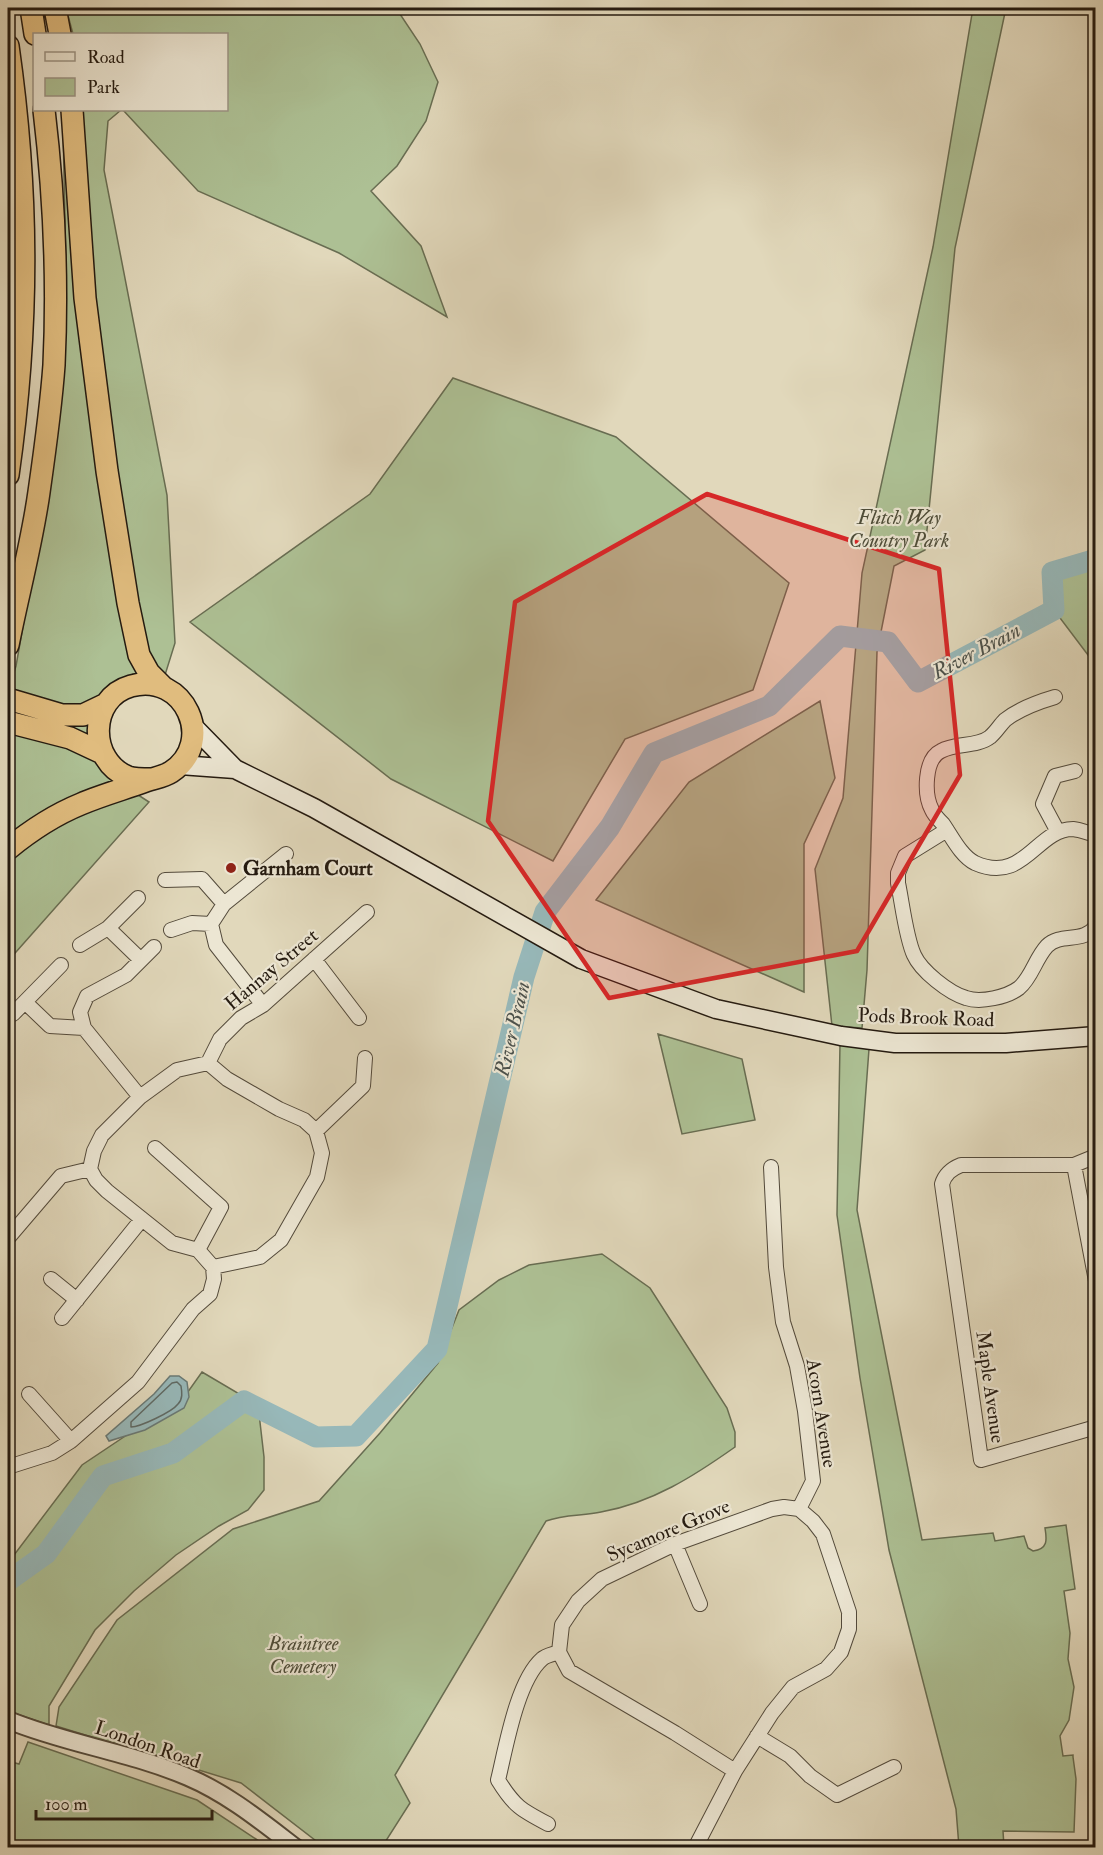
<svg xmlns="http://www.w3.org/2000/svg" width="1103" height="1855" viewBox="0 0 1103 1855" font-family="'IM FELL Double Pica',serif">
<style>
.green{fill:#adc094;stroke:#686d52;stroke-width:1.5}
.water{fill:#97b8b9;stroke:#697975;stroke-width:1.5}
.lines{fill:none;stroke-linecap:round;stroke-linejoin:round}
.shore{stroke:#5e6964;stroke-width:1.5}
.river{stroke:#97b8b9;stroke-width:21}
.minor-casing{stroke:#534a3b;stroke-width:16}
.tertiary-casing{stroke:#534a3b;stroke-width:20}
.secondary-casing{stroke:#241a10;stroke-width:21}
.trunk-casing{stroke:#241a10;stroke-width:24}
.minor{stroke:#ece6d3;stroke-width:14}
.tertiary{stroke:#ece6d3;stroke-width:16}
.secondary{stroke:#ece6d3;stroke-width:18}
.trunk{stroke:#e0bc7e;stroke-width:21}
.marked{fill:#d62828;fill-opacity:0.2;stroke:#d62828;stroke-width:4.5;stroke-linejoin:round}
.poi-dot{fill:#8f2418;stroke:#ece6d3;stroke-width:2}
.labels{text-anchor:middle;stroke-width:4.5;stroke-linejoin:round;paint-order:stroke}
.park-label{font-size:20px;font-style:italic;fill:#4d4c38;stroke:#ece6d3}
.poi-label{font-size:20px;font-weight:bold;fill:#241a10;stroke:#ece6d3;text-anchor:start}
.street-label{font-size:20px;fill:#241a10;stroke:#ece6d3}
.water-label{font-size:21px;font-style:italic;fill:#4c514b;stroke:#ece6d3}
</style>
<rect width="100%" height="100%" fill="#e1d8bb"/>
<filter id="stains"><feTurbulence type="fractalNoise" baseFrequency=".00333" numOctaves="4"/><feColorMatrix values="0 0 0 0 .2 0 0 0 0 .09 0 0 0 0 .02 0 0 0 .5 -.17"/></filter>
<radialGradient id="worn" r=".72"><stop offset=".6" stop-color="#630" stop-opacity="0"/><stop offset="1" stop-color="#630" stop-opacity=".3"/></radialGradient>
<path class="green" d="M66,8H396L420,44L438,82L426,121L397,166L371,191L421,246L447,317L339,253L198,191L123,110H226V34H73Z
M973,8H1006L955,248L925,550L894,566L877,652L867,970L862,1028L832,1026L815,869L843,798L862,573L933,247Z
M65,110H121L108,121L104,170L167,495L175,643L165,675L133,674L109,688L90,718L118,782L149,802L8,961V690L16,666L49,479L66,269L63,128Z
M8,156L13,205L12,363L8,397Z
M453,378L616,437L789,583L753,690L625,739L553,861L391,779L190,622L370,494Z
M1095,559L1096,656L1091,659L1054,610L1052,572Z
M820,701L835,778L804,844V992L596,900L689,782Z
M658,1034L742,1059L755,1120L682,1134Z
M840,1044L869,1049L857,1210L922,1540L993,1533L995,1541L1024,1536L1028,1548L1033,1551C1048,1549 1047,1540 1045,1528L1066,1525L1075,1589L1064,1591L1070,1633L1068,1659L1074,1687L1069,1720L1060,1736L1063,1756L1073,1755V1757L1076,1779L1074,1832L1003,1831L1004,1847H959L956,1809L889,1550L860,1378L837,1215Z
M602,1254L650,1288L727,1408L735,1432V1447C694,1476 652,1503 601,1512C583,1516 564,1514 546,1521L395,1775L410,1803L382,1847H324L241,1783L56,1726L59,1707L117,1620L233,1529L319,1501L380,1433L438,1363L459,1310L499,1280L529,1265Z
M202,1372L258,1405L264,1457V1490L248,1510L219,1526L176,1555L134,1591L95,1630L49,1706V1725L8,1711V1563L82,1465L185,1396Z
M28,1742L197,1800L268,1847H8V1761L19,1764Z"/>
<path class="water" d="M170,1376H179L187,1382L189,1397L184,1408L145,1430L109,1441L106,1436L154,1394Z"/>
<g class="lines">
<path class="shore" d="M177,1382L181,1386C182,1392 183,1399 178,1404C172,1412 140,1427 131,1427V1422L172,1383Z"/>
<path class="river" d="M8,1581L46,1554L103,1476L173,1453L244,1401L316,1437L356,1436L437,1349L524,977L545,912L610,827L654,753L769,706L840,636L888,642L918,682L1054,610L1052,572L1096,559"/>
<g class="minor-casing">
<path id="minor" d="M1055,697C1038,702 1019,709 1005,720C1000,725 996,732 990,737C977,747 955,743 941,751C924,759 924,795 932,810C934,815 939,820 943,824C952,837 961,856 975,863C1024,885 1036,829 1073,829C1081,830 1088,833 1096,835
M947,830L905,856L898,873V883C902,902 906,938 914,955C921,971 949,993 966,998C981,1003 1007,997 1019,988C1032,977 1035,959 1047,946C1061,932 1084,944 1096,926
M1058,832L1043,804L1055,776L1075,771
M165,880L202,879L224,904
M108,928L141,960
M171,930L192,923L211,924
M80,945L108,928L138,898
M314,959L359,1018
M26,1003L50,1026L84,1028
M263,1005L216,945L211,924L224,904L286,854
M13,1014L61,965
M208,1063L227,1079L279,1109L304,1120L316,1131L322,1153L317,1177L281,1240L260,1257L213,1267L198,1250L172,1243L107,1191L96,1180L90,1169L94,1151L102,1135L140,1097L177,1070Z
M208,1063L220,1039L241,1018L263,1005L367,912
M140,1097L84,1028L80,1012L87,996L126,975L154,947
M316,1131L363,1086L365,1058
M155,1148L221,1207L198,1250
M1096,1156L1074,1165H961C951,1169 945,1174 942,1184L981,1460L1096,1427
M1074,1165L1096,1281
M771,1167L776,1267L783,1322L797,1366L805,1411L813,1481L799,1509
M8,1238L61,1176L90,1169
M51,1279L77,1300
M62,1318L142,1219
M29,1394L71,1441
M8,1467L52,1453L71,1441L138,1382L193,1309L210,1294L214,1279L213,1267
M675,1544L700,1604
M757,1736L790,1756L810,1776L837,1795L894,1767
M548,1824C521,1810 514,1806 498,1780C506,1747 517,1681 542,1659C546,1655 554,1654 559,1652
M695,1848L735,1771L772,1713L793,1687L826,1669L841,1652L849,1629V1612L823,1534L813,1521L799,1509L784,1507L772,1509L675,1544L602,1579L578,1601L562,1625L559,1652L569,1671L675,1733L735,1771"/>
</g>
<g class="tertiary-casing">
<path id="tertiary" d="M8,1720C66,1744 130,1752 188,1777C228,1794 262,1822 296,1848"/>
</g>
<g class="secondary-casing">
<path id="secondary" d="M192,725L235,769L314,808L581,959L716,1009L841,1036L895,1043H1006L1096,1036
M180,765L235,769"/>
</g>
<g class="trunk-casing">
<path id="trunk" d="M31,8L35,34
M55,8L60,34
M8,46C29,193 29,328 8,475
M72,110L85,298L107,471L128,603L139,655L149,673L163,687
M8,645C18,594 32,543 39,492C45,450 51,407 54,365C58,280 54,194 44,110
M8,699L62,715H83L106,704
M8,722L70,738L102,753
M8,849C30,831 54,815 81,804C102,795 124,789 146,781C154,778 163,777 171,772C217,742 184,671 131,686C88,698 88,761 128,777C135,779 144,779 151,779"/>
</g>
<use href="#minor" class="minor"/>
<use href="#tertiary" class="tertiary"/>
<use href="#secondary" class="secondary"/>
<use href="#trunk" class="trunk"/>
</g>
<path class="marked" d="M707,494L939,569L960,775L857,951L609,998L488,821L515,602Z"/>
<circle class="poi-dot" cx="231" cy="868" r="6"/>
<g class="labels">
<g class="park-label">
<text x="899" y="524">Flitch Way<tspan x="899" dy="23">Country Park</tspan></text>
<text x="303" y="1650">Braintree<tspan x="303" dy="23">Cemetery</tspan></text>
</g>
<g class="poi-label">
<text x="243" y="875">Garnham Court</text>
</g>
<g class="street-label">
<text transform="translate(271 969) rotate(-40)" y="7">Hannay Street</text>
<text transform="translate(926 1017) rotate(2)" y="7">Pods Brook Road</text>
<text transform="translate(991 1387) rotate(82)" y="7">Maple Avenue</text>
<text transform="translate(822 1413) rotate(81)" y="7">Acorn Avenue</text>
<text transform="translate(668 1530) rotate(-23)" y="7">Sycamore Grove</text>
<text transform="translate(148 1744) rotate(19)" y="7">London Road</text>
</g>
<g class="water-label">
<text transform="translate(976 651) rotate(-28)" y="7">River Brain</text>
<text transform="translate(512 1029) rotate(-77)" y="7">River Brain</text>
</g>
</g>
<rect width="1103" height="1855" fill="none" stroke="#e1d8bb" stroke-width="30"/>
<rect x="9" y="9" width="1085" height="1837" fill="none" stroke="#241a10" stroke-width="3"/>
<rect x="15" y="15" width="1073" height="1825" fill="none" stroke="#241a10" stroke-width="1.5"/>
<rect x="33" y="33" width="195" height="78" fill="#ece6d3" stroke="#9c9485" stroke-width="1.5"/>
<rect x="45" y="52" width="30" height="9" fill="#ece6d3" stroke="#9c9485" stroke-width="1.5"/>
<text x="87" y="63" font-size="18" fill="#241a10">Road</text>
<rect x="45" y="78" width="30" height="18" fill="#adc094" stroke="#9c9485" stroke-width="1.5"/>
<text x="87" y="93" font-size="18" fill="#241a10">Park</text>
<path d="M36 1810v9h176v-9" fill="none" stroke="#241a10" stroke-width="3"/>
<text x="45" y="1810" font-size="18" fill="#241a10" stroke="#ece6d3" stroke-width="4.5" paint-order="stroke">100 m</text>
<rect width="100%" height="100%" filter="url(#stains)"/>
<rect width="100%" height="100%" fill="url(#worn)"/>
</svg>
